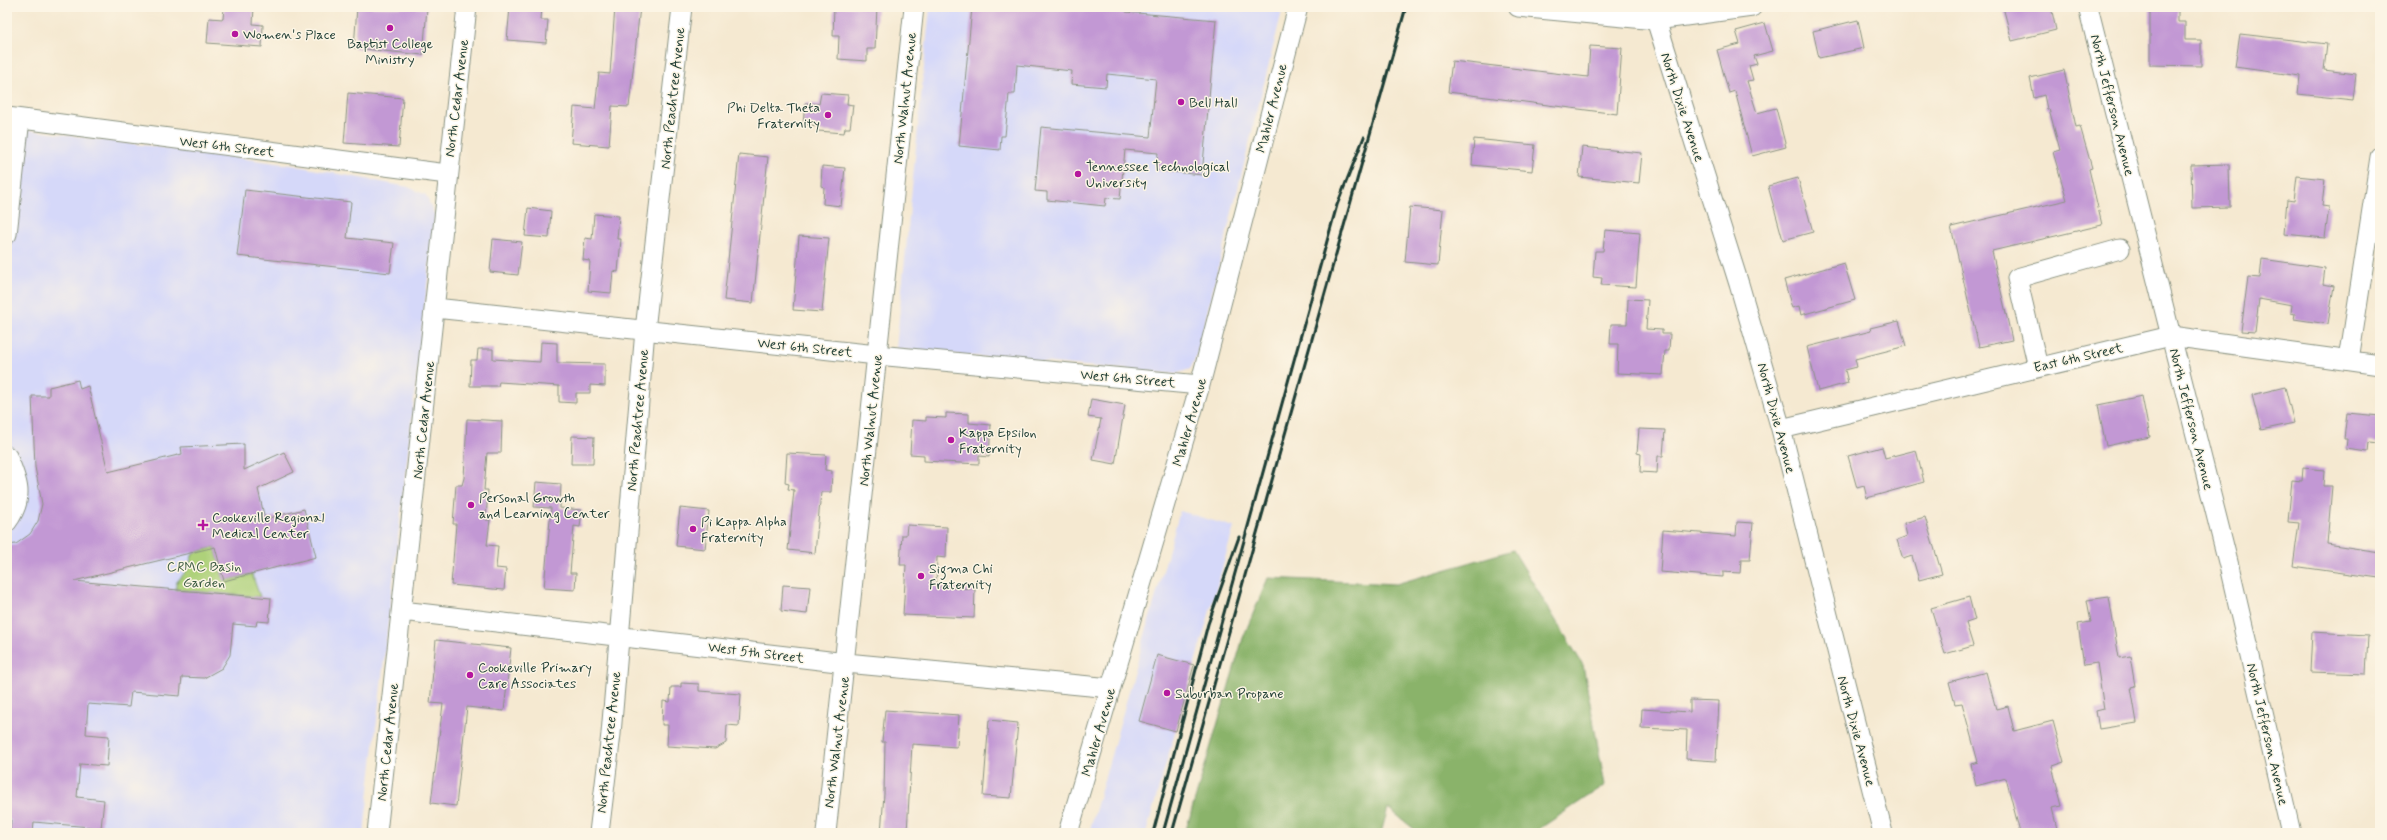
<svg xmlns="http://www.w3.org/2000/svg" width="2387" height="840" viewBox="0 0 2387 840" font-family="Mynerve,sans-serif">
<style>
.built{fill:#d5d8f9}
.green{fill:#aed17a;stroke:#668757}
.forest{fill:#8ab36a;stroke:#54784f}
.building{fill:#c298d4}
.lines{fill:none;stroke-linecap:round;stroke-linejoin:round}
.minor-casing{stroke:#8a9382;stroke-width:21}
.minor{stroke:#fff;stroke-width:19}
.rail{stroke:#1f3d34;stroke-width:3}
.poi-dot{fill:#b5179e;stroke:#fcf5e5;stroke-width:1.5}
.labels{text-anchor:middle;stroke-width:3;stroke-linejoin:round;paint-order:stroke}
.poi-label{font-size:14px;fill:#1f3d34;stroke:#fcf5e5;text-anchor:start}
.street-label{font-size:14px;fill:#1f3d34;stroke:#fcf5e5}
.park-label{font-size:14px;fill:#3c5b42;stroke:#fcf5e5}
</style>
<rect width="100%" height="100%" fill="#fcf5e5"/>
<filter id="ink" filterUnits="userSpaceOnUse"><feTurbulence type="fractalNoise" baseFrequency=".025" numOctaves="2"/><feDisplacementMap in="SourceGraphic" scale="8" xChannelSelector="R" yChannelSelector="G"/><feConvolveMatrix kernelMatrix="1 2 1 2 8 2 1 2 1" color-interpolation-filters="sRGB"/></filter>
<filter id="wash" filterUnits="userSpaceOnUse"><feTurbulence type="fractalNoise" baseFrequency=".012" numOctaves="4" result="noise"/><feDisplacementMap in="SourceGraphic" scale="16" xChannelSelector="R" yChannelSelector="G"/><feGaussianBlur stdDeviation="0.9" result="paint"/><feColorMatrix in="noise" values="0 0 0 0 0 0 0 0 0 0 0 0 0 0 0 0 0 1.4 0 .05"/><feComposite in="paint" operator="in"/></filter>
<g filter="url(#wash)">
<rect width="100%" height="100%" fill="#f5e9d1"/>
<path class="built" d="M930,7H1283L1196,357L1190,369L1176,374L896,349Z
M7,127L291,165L408,187L426,195L435,216L364,833H7Z
M1180,511L1234,527L1146,833H1089Z"/>
<path class="green" d="M215,547L224,581L252,574L260,597L176,590V583L188,569L193,553Z"/>
<path class="forest" d="M1513,550L1583,665L1605,785L1533,833H1419L1388,808L1381,833H1185L1243,638L1268,578L1396,584Z"/>
<g id="blocks">
<path class="building" d="M224,7H254L253,24L263,25L262,47L207,43L209,18L223,19Z
M357,7L427,8L423,55L354,48Z
M510,7H542L541,20H548L546,43L507,40Z
M615,7H640L629,107L612,106L609,146L571,143L574,107L595,109L599,73L610,74Z
M834,7H877L875,49H867V61L838,59L839,36H833Z
M972,7H1127L1126,12L1216,20L1202,175L1156,170L1158,153L1125,150L1120,199L1106,198L1105,206L1047,200V192L1035,191L1041,127L1150,137L1156,79L1107,74L1106,87L1071,84L1072,71L1017,65L1015,94H1009L1005,136H1001L1000,150L959,146Z
M2003,7H2051L2056,30L2012,41Z
M2150,8H2178V22H2185V40H2201V66L2150,65Z
M1858,20L1864,48L1819,58L1813,31Z
M1765,23L1773,51L1754,56L1757,64L1749,66L1753,80L1747,81L1757,113L1776,108L1786,147L1752,156L1735,91L1729,93L1717,50L1740,44L1736,31Z
M2240,34L2327,44L2324,70L2356,74L2353,100L2298,94L2300,76L2235,67Z
M1590,46L1622,48L1617,114L1448,92L1452,61L1588,77Z
M2064,70L2076,127L2080,126L2092,168L2089,169L2102,225L1992,251L2012,340L1979,347L1951,227L2067,200L2053,152L2060,150L2049,109H2047L2044,95L2034,98L2030,78Z
M348,93L403,98L399,147L344,143Z
M821,93L848,95L847,104L853,105L850,128H845L844,133L818,131V126L803,124L805,103L819,104Z
M1474,139L1535,145L1532,171L1472,165Z
M1582,147L1642,153L1639,183L1579,177Z
M739,154L768,157L753,303L724,300Z
M2229,164L2230,207L2192,208L2191,165Z
M822,166L845,168L841,206L823,204L824,187L821,186Z
M2297,176L2325,179L2322,206L2329,207L2325,238L2284,234L2287,200L2294,201Z
M1798,178L1813,232L1783,240L1768,186Z
M245,190L351,202L347,238L394,243L390,273L237,256Z
M1410,207L1443,210L1438,265L1405,262Z
M528,208L551,211L549,238L525,236Z
M594,214L619,216L617,239H621L618,272L613,271L611,293L588,291L590,261L583,260L585,238L592,239Z
M1605,230L1640,233L1636,287L1601,285L1602,278L1593,277L1595,251H1603Z
M799,236L829,238L822,312L793,310Z
M493,239L522,242L518,275L490,272Z
M2262,259L2325,268L2323,284L2334,286L2328,324L2294,319L2295,314L2291,313L2292,305L2259,299L2255,332L2241,331L2248,277L2260,278Z
M1844,263L1855,300L1801,315L1799,306L1792,308L1784,280Z
M1628,299L1648,300L1646,329L1662,330V334H1670L1669,351H1665L1663,375L1617,373L1618,344H1610L1611,324H1627Z
M1899,321L1906,346L1855,359L1857,367L1845,370L1848,383L1818,391L1807,347L1871,331L1870,328Z
M541,342L557,343V363L605,364V386L590,385V393H576V403L559,402V386L499,382L498,386H470L471,360H477L478,349H493V359L540,362Z
M78,380L80,389L88,386L108,472L182,454L181,447L244,444V470L284,452L294,472L258,489L265,519L304,509L316,557L224,581L215,547L74,581L271,598L269,622L257,621L256,626L233,624L230,655L222,668L204,678L182,677L180,696L131,692L129,707L88,704L86,734L109,736L107,766L80,764L77,797L104,800L101,828L34,822L33,833H10L11,820H7V545L16,544L30,534L38,521L42,504L35,467L32,396H49V387Z
M2285,387L2294,423L2261,430L2252,395Z
M2142,396L2150,437L2106,446L2098,405Z
M1091,399L1125,405L1115,464L1093,460L1101,419L1088,417Z
M946,413L969,414V423L991,425L989,457L979,456V464L924,461V455L910,454L912,420L926,421V417L946,418Z
M2347,413L2380,416L2378,443L2369,442L2368,452L2346,449L2347,439H2344Z
M467,419L502,421L501,453H487L484,490H488L486,520H490L487,545L498,546L496,568L506,569L504,590L451,585L456,524H453L456,485H462L464,478Z
M1639,429L1665,430L1663,456H1658L1657,473L1640,472L1641,454L1637,453Z
M572,436L594,437L593,464H571Z
M1882,447L1885,458L1916,450L1924,482L1867,498L1864,486L1857,488L1848,456Z
M787,453L826,455L825,470L832,471L831,492H821L815,553L788,550L794,490L788,489L789,484L785,483Z
M2303,468L2324,470L2323,486H2332L2327,544L2380,552L2379,578L2293,566L2299,523L2288,522L2292,480L2302,481Z
M536,482L561,484L560,508L582,510L580,527L574,526L570,573H576L575,590L544,588L551,508L534,507Z
M680,508L709,511L705,549L676,546Z
M1925,517L1942,574L1919,580L1912,556L1903,559L1897,540L1907,536L1904,523Z
M1737,522L1753,523L1750,560H1741L1740,573L1723,572V577L1660,572L1663,530L1736,536Z
M907,525L947,527L946,558L937,557L936,587L975,589L974,618L903,615L906,565H900L902,535H906Z
M783,585L810,587L807,614L781,611Z
M1969,597L1975,620L1966,623L1973,646L1945,654L1931,608Z
M2109,597L2119,658L2130,656L2135,686L2131,687L2137,723L2099,729L2096,711L2104,709L2097,663L2084,665L2078,624L2091,622L2087,600Z
M2312,632L2368,635L2366,674L2310,672Z
M436,640L511,648L504,711L467,707L456,806L431,803L443,704L430,703Z
M1157,655L1194,665L1176,731L1139,721Z
M1986,672L1996,709L2008,706L2014,731L2053,721L2064,762L2052,766L2062,806L2052,808L2058,833H2020L2006,778L1976,786L1971,764L1978,762L1962,703L1955,704L1949,682Z
M681,683L699,684V691L741,694L739,726L727,725L726,743L715,749L667,746L668,725H662L663,701L670,702L671,687H681Z
M1690,700L1719,701L1716,761L1686,759L1687,730L1641,728L1642,709L1690,712Z
M885,710L959,715L957,747L912,744L907,833H881L884,794L885,742H882Z
M989,720L1018,723L1011,798L983,796Z"/>
</g>
</g>
<g filter="url(#ink)">
<use href="#blocks" fill-opacity="0" stroke="#8a9382" stroke-width="1"/>
<g class="lines">
<g class="minor-casing">
<path id="minor" d="M1518,7L1656,20L1752,7
M1652,7L1739,284L1781,429L1883,833
M2088,7L2229,566L2291,833
M7,117L447,174
M7,234L20,119
M435,308L877,355L1200,385
M2349,360L2380,157
M2038,367L2017,278L2120,249
M1781,429L2171,336L2380,365
M7,456C18,481 25,498 7,522
M402,611L846,663L1111,688
M377,833L467,7
M599,833L611,734L645,330L682,7
M826,833L914,7
M1068,833L1200,385L1298,7"/>
</g>
<use href="#minor" class="minor"/>
<path class="rail" d="M1153,833L1208,624L1239,537
M1163,833L1337,205L1364,137
M1172,833L1406,7"/>
</g>
</g>
<g class="poi-dot">
<circle cx="390" cy="28" r="4"/>
<circle cx="235" cy="34" r="4"/>
<circle cx="1181" cy="102" r="4"/>
<circle cx="828" cy="115" r="4"/>
<circle cx="1078" cy="174" r="4"/>
<circle cx="951" cy="440" r="4"/>
<circle cx="471" cy="505" r="4"/>
<path d="M201 519h4v4h4v4h-4v4h-4v-4h-4v-4h4z"/>
<circle cx="693" cy="529" r="4"/>
<circle cx="921" cy="576" r="4"/>
<circle cx="470" cy="675" r="4"/>
<circle cx="1167" cy="693" r="4"/>
</g>
<g class="labels">
<g class="poi-label">
<text x="243" y="39">Women's Place</text>
<text x="390" y="48" text-anchor="middle">Baptist College<tspan x="390" dy="16">Ministry</tspan></text>
<text x="1189" y="107">Bell Hall</text>
<text x="820" y="112" text-anchor="end">Phi Delta Theta<tspan x="820" dy="16">Fraternity</tspan></text>
<text x="1086" y="171">Tennessee Technological<tspan x="1086" dy="16">University</tspan></text>
<text x="959" y="437">Kappa Epsilon<tspan x="959" dy="16">Fraternity</tspan></text>
<text x="479" y="502">Personal Growth<tspan x="479" dy="16">and Learning Center</tspan></text>
<text x="212" y="522">Cookeville Regional<tspan x="212" dy="16">Medical Center</tspan></text>
<text x="701" y="526">Pi Kappa Alpha<tspan x="701" dy="16">Fraternity</tspan></text>
<text x="929" y="573">Sigma Chi<tspan x="929" dy="16">Fraternity</tspan></text>
<text x="478" y="672">Cookeville Primary<tspan x="478" dy="16">Care Associates</tspan></text>
<text x="1175" y="698">Suburban Propane</text>
</g>
<g class="street-label">
<text transform="translate(456 98) rotate(-83)" y="5">North Cedar Avenue</text>
<text transform="translate(672 98) rotate(-84)" y="5">North Peachtree Avenue</text>
<text transform="translate(904 98) rotate(-84)" y="5">North Walnut Avenue</text>
<text transform="translate(2113 105) rotate(76)" y="5">North Jefferson Avenue</text>
<text transform="translate(1683 107) rotate(72)" y="5">North Dixie Avenue</text>
<text transform="translate(1271 108) rotate(-76)" y="5">Mahler Avenue</text>
<text transform="translate(227 146) rotate(7)" y="5">West 6th Street</text>
<text transform="translate(805 347) rotate(6)" y="5">West 6th Street</text>
<text transform="translate(2078 357) rotate(-13)" y="5">East 6th Street</text>
<text transform="translate(1128 378) rotate(5)" y="5">West 6th Street</text>
<text transform="translate(1777 418) rotate(75)" y="5">North Dixie Avenue</text>
<text transform="translate(2192 419) rotate(76)" y="5">North Jefferson Avenue</text>
<text transform="translate(423 420) rotate(-84)" y="5">North Cedar Avenue</text>
<text transform="translate(637 420) rotate(-85)" y="5">North Peachtree Avenue</text>
<text transform="translate(870 420) rotate(-84)" y="5">North Walnut Avenue</text>
<text transform="translate(1189 422) rotate(-74)" y="5">Mahler Avenue</text>
<text transform="translate(756 652) rotate(7)" y="5">West 5th Street</text>
<text transform="translate(1857 731) rotate(75)" y="5">North Dixie Avenue</text>
<text transform="translate(1098 732) rotate(-74)" y="5">Mahler Avenue</text>
<text transform="translate(2268 734) rotate(77)" y="5">North Jefferson Avenue</text>
<text transform="translate(387 742) rotate(-84)" y="5">North Cedar Avenue</text>
<text transform="translate(608 742) rotate(-84)" y="5">North Peachtree Avenue</text>
<text transform="translate(836 742) rotate(-83)" y="5">North Walnut Avenue</text>
</g>
<g class="park-label">
<text x="204" y="571">CRMC Basin<tspan x="204" dy="16">Garden</tspan></text>
</g>
</g>
<rect width="2387" height="840" fill="none" stroke="#fcf5e5" stroke-width="24"/>
</svg>
